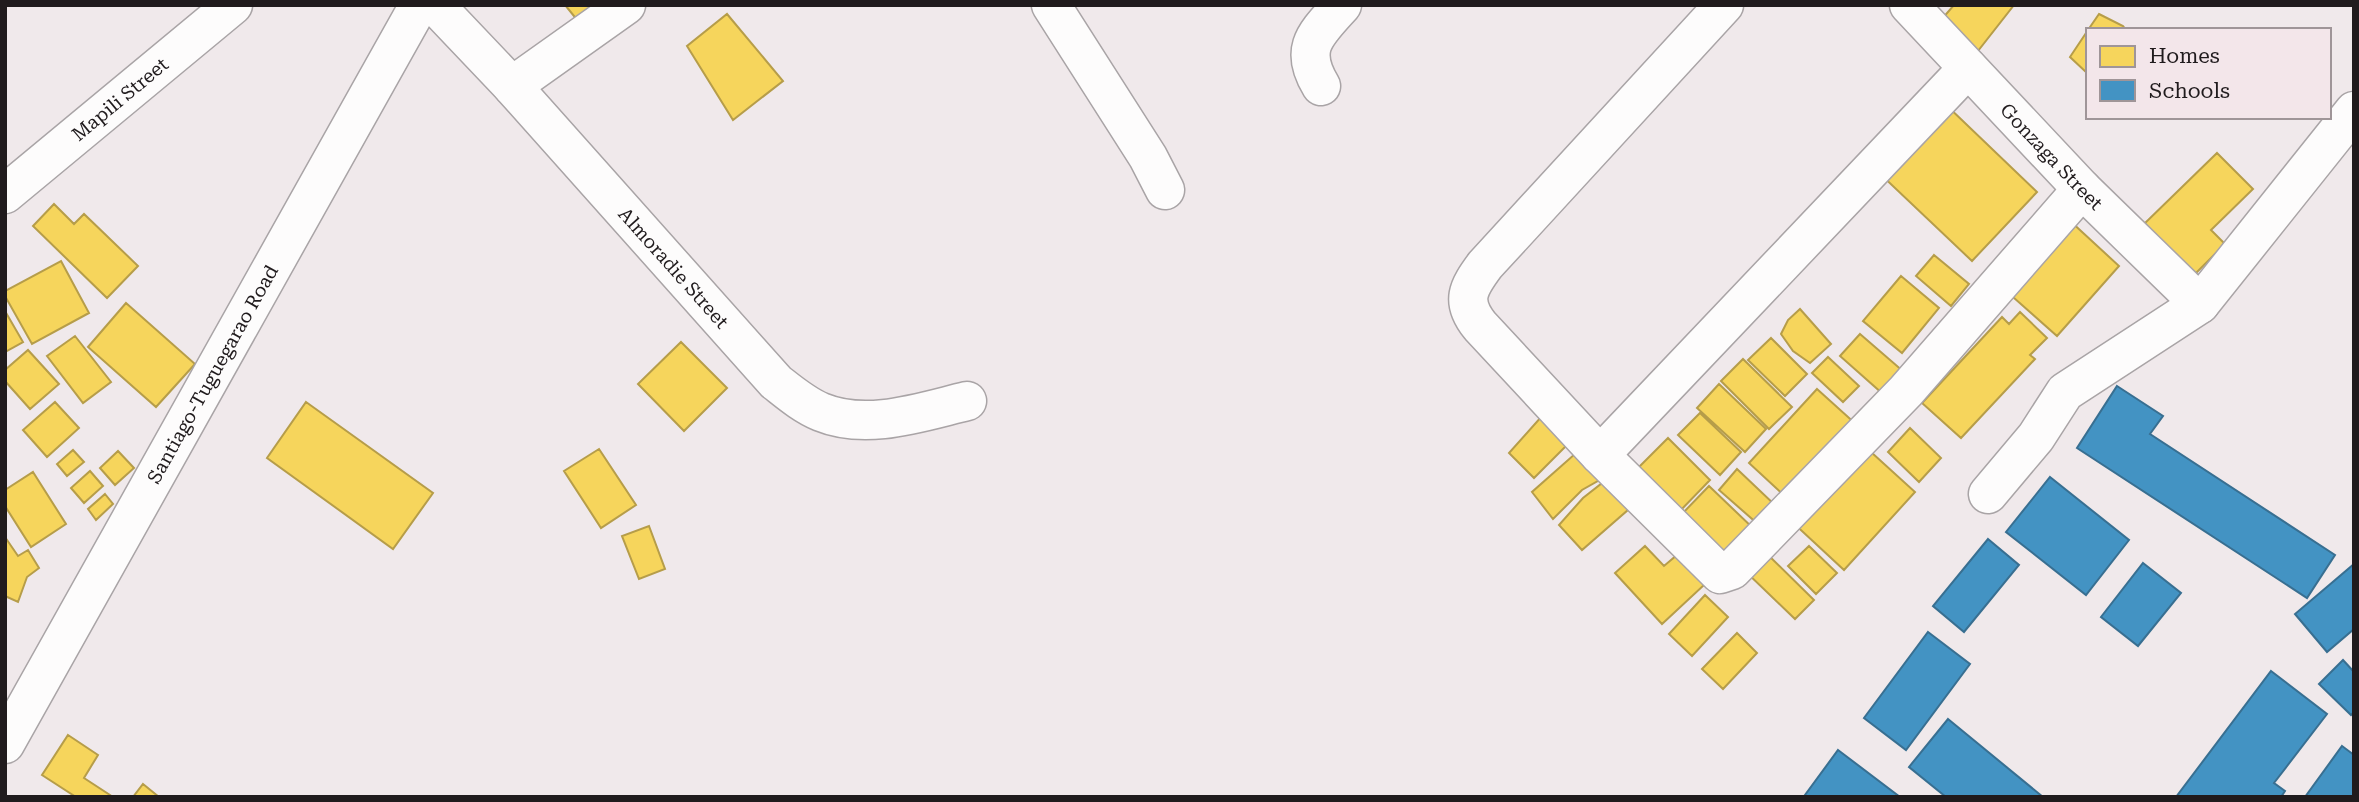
<svg xmlns="http://www.w3.org/2000/svg" width="2359" height="802" viewBox="0 0 2359 802" font-family="'Roboto Serif',serif">
<style>
.homes{fill:#f6d55c;stroke:#b69d49;stroke-width:2}
.schools{fill:#4393c3;stroke:#386f91;stroke-width:2}
.lines{fill:none;stroke-linecap:round;stroke-linejoin:round}
.minor-casing{stroke:#a9a4a6;stroke-width:41}
.highway-casing{stroke:#a9a4a6;stroke-width:41}
.minor{stroke:#fdfcfc;stroke-width:38}
.highway{stroke:#fdfcfc;stroke-width:38}
.labels{text-anchor:middle;stroke-width:7;stroke-linejoin:round;paint-order:stroke}
.street-label{font-size:19px;fill:#201b1d;stroke:#f3e6ea}
</style>
<rect width="100%" height="100%" fill="#f0e9eb"/>
<path class="homes" d="M565,5H597L578,21Z
M1954,5H2014L1974,56L1941,20Z
M727,14L783,81L733,120L687,46Z
M2099,14L2123,26L2126,30H2088Z
M2088,30V74L2070,57Z
M1942,101L2037,192L1972,261L1876,170Z
M2217,153L2253,189L2211,230L2225,244L2193,276L2143,225Z
M54,204L74,224L84,214L138,266L107,298L33,226Z
M2068,219L2119,266L2057,336L2005,290Z
M1934,255L1969,284L1951,306L1916,276Z
M61,261L89,313L32,344L5,296V291Z
M1901,276L1939,308L1902,353L1863,321Z
M126,303L195,364L156,407L88,347Z
M1800,309L1831,344L1810,363L1793,351L1781,334L1788,320Z
M5,311L23,342L5,352Z
M2020,312L2047,338L2030,355L2035,359L1961,438L1922,403L2002,317L2009,324Z
M1860,334L1904,372L1883,394L1840,356Z
M75,336L111,382L83,403L47,356Z
M1771,338L1807,374L1785,396L1748,360Z
M681,342L727,388L684,431L638,384Z
M28,350L59,384L30,409L5,381V370Z
M1828,357L1859,386L1843,402L1812,373Z
M1743,359L1792,407L1769,429L1721,381Z
M1719,384L1766,429L1745,452L1697,408Z
M1817,389L1858,426L1789,500L1749,463Z
M55,402L79,428L47,457L23,430Z
M306,402L433,493L393,549L267,458Z
M1700,413L1741,452L1720,475L1678,435Z
M1542,416L1568,444L1534,478L1509,453Z
M1910,428L1941,458L1919,482L1888,452Z
M1668,438L1710,480L1679,512L1636,470Z
M1860,442L1915,492L1844,570L1789,519Z
M599,449L636,505L601,528L564,471Z
M73,450L84,462L67,476L57,464Z
M118,451L134,468L115,485L100,468Z
M1576,453L1603,478L1582,490L1553,519L1532,492Z
M1737,469L1776,506L1759,525L1719,490Z
M90,471L103,486L84,503L71,488Z
M33,472L66,524L31,547L5,506V490Z
M1606,480L1629,509L1582,550L1559,525L1583,498Z
M1709,486L1755,530L1727,559L1681,515Z
M105,494L113,504L96,520L88,509Z
M649,526L665,569L639,579L622,536Z
M5,537L18,556L28,550L39,568L27,577L18,602L5,596Z
M1645,546L1664,566L1677,555L1704,585L1662,624L1615,573Z
M1809,546L1837,573L1816,594L1788,566Z
M1764,551L1814,600L1795,619L1745,571Z
M1705,595L1728,617L1692,656L1669,634Z
M1737,633L1757,653L1723,689L1702,669Z
M68,735L98,755L84,778L113,797H76L42,775Z
M143,784L159,797H133Z"/>
<path class="schools" d="M2117,386L2163,416L2150,434L2335,555L2307,598L2077,448Z
M2050,477L2129,540L2086,595L2006,532Z
M1988,539L2019,565L1964,632L1933,606Z
M2143,563L2181,593L2138,646L2101,617Z
M2354,564V629L2327,652L2295,614Z
M1928,632L1970,664L1906,750L1864,718Z
M2343,660L2354,672V712L2351,715L2319,684Z
M2271,671L2327,714L2274,783L2285,791L2281,797H2176Z
M1948,719L2043,797H1946L1909,767Z
M2342,746L2354,755V797H2305Z
M1838,750L1900,797H1808L1805,795Z"/>
<g class="lines">
<g class="minor-casing">
<g id="minor">
<path id="s1" d="M435,5L512,86L776,382C790,393 804,405 821,412C867,431 921,412 967,401"/>
<path d="M1051,5L1148,157L1165,190"/>
<path d="M1724,5L1485,265C1468,288 1460,301 1480,326L1600,455L1720,574L1732,570L1906,391L2082,189"/>
<path id="s2" d="M1909,5L2082,189L2200,304"/>
<path d="M512,86L626,5"/>
<path d="M1321,86C1298,48 1316,34 1342,5"/>
<path id="s3" d="M5,194L233,5"/>
<path d="M1600,455L1968,68"/>
<path d="M1988,494L2036,437L2065,392L2200,304L2354,111"/>
</g>
</g>
<g class="highway-casing">
<g id="highway">
<path id="s4" d="M5,744L419,5"/>
</g>
</g>
<use href="#minor" class="minor"/>
<use href="#highway" class="highway"/>
</g>
<g class="labels">
<g class="street-label">
<text dy="7" stroke="none"><textPath href="#s3" startOffset="149">Mapili Street</textPath></text>
<text dy="7" stroke="none"><textPath href="#s2" startOffset="208">Gonzaga Street</textPath></text>
<text dy="7" stroke="none"><textPath href="#s1" startOffset="355">Almoradie Street</textPath></text>
<text dy="7" stroke="none"><textPath href="#s4" startOffset="424">Santiago-Tuguegarao Road</textPath></text>
</g>
</g>
<rect width="2359" height="802" fill="none" stroke="#201b1d" stroke-width="14"/>
<rect x="2086" y="28" width="245" height="91" fill="#f3e6ea" stroke="#9f9598" stroke-width="2"/>
<rect x="2100" y="46" width="35" height="21" fill="#f6d55c" stroke="#9f9598" stroke-width="2"/>
<text x="2149" y="63" font-size="21" fill="#201b1d">Homes</text>
<rect x="2100" y="80" width="35" height="21" fill="#4393c3" stroke="#9f9598" stroke-width="2"/>
<text x="2149" y="98" font-size="21" fill="#201b1d">Schools</text>
</svg>
